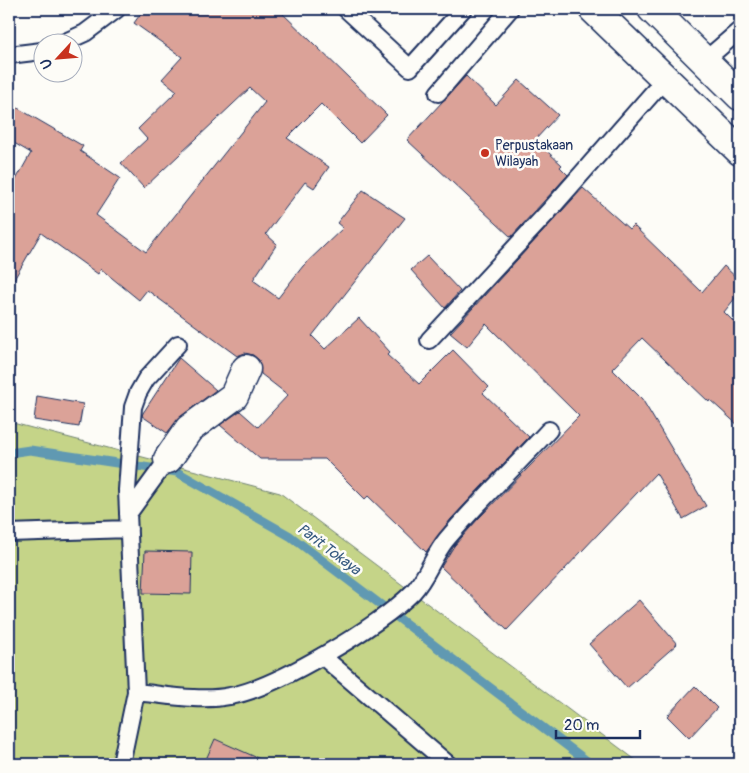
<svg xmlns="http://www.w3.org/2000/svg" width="749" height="773" viewBox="0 0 749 773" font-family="Pangolin,sans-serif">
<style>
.green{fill:#c5d488;stroke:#708273}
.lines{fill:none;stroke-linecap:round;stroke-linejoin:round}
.stream{stroke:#6199b2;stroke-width:9}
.building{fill:#dba298;stroke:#1b2f5e}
.lane-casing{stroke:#1b2f5e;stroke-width:20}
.street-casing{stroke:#1b2f5e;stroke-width:31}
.secondary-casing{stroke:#1b2f5e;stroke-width:31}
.lane{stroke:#fdfcf7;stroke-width:16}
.street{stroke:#fdfcf7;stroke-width:28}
.secondary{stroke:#fdfcf7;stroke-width:28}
.poi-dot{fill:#c8321e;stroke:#fdfcf7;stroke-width:2}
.labels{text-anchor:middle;stroke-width:5;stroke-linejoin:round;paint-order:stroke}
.poi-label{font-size:14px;fill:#1b2f5e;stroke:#fdfcf7;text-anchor:start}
.water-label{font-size:15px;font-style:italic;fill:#385b81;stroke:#fdfcf7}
</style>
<rect width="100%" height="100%" fill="#fdfcf7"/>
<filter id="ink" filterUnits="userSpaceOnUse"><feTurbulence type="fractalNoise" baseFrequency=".02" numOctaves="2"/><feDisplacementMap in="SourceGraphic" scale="10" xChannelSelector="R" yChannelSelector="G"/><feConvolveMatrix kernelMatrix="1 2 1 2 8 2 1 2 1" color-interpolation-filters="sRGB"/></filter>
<g filter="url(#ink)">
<path class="green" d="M9,422L280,493L641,764H9Z"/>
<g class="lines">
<path class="stream" d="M9,453L30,450L177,472L290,536L591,764"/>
</g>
<path class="building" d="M144,9H278L387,115L360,143L321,104L287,138L329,167L314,188L305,182L266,234L277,244L253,280L278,298L303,266L343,228L337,223L363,190L405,218L312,336L325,349L359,318L390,352L387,355L419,384L453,350L489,387L483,393L529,437L451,519L426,552L368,496L365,499L325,459H260L220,425L240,411L258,427L288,395L261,374L259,360L253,355L245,353L237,356L147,290L139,300L101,269L98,274L41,233L9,288V192L31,153L9,140V103L83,146L80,151L120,178L96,215L146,252L265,102L250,88L144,188L121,163L147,139L138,129L177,91L162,79L182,57L134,23Z
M466,76L496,105L519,80L558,115L535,140L562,165L560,167L568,175L511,237L407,140Z
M583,188L629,229L633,225L702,292L724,266L740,281V292L724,312L740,328V427L710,400L709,402L642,338L612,369L642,399L706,506L683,519L656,473L507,630L441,567L454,546L478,519L579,416L486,324L467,347L450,333Z
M427,256L460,291L445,308L411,270Z
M179,358L216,390L180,417L167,433L142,416L143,413Z
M37,396L83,404L79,427L34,420Z
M145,551L192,552L191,594L143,593Z
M639,600L677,644L627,688L589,644Z
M695,686L717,708L689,738L667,716Z
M215,739L271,764H204Z"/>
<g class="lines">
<g class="lane-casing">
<path id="lane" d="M346,9L410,68L463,9
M65,42L85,33L117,9
M9,55L42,51
M703,62L740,30
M438,93L510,9
M429,340L548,212L664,80
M128,514L168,459
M9,533L129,529
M322,656L448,764
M136,692C166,695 200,702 230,696C276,688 381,625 413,592C427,577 433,556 446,540C478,502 515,467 549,430
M121,764L136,692L127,490L133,407L138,393L146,379L178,344"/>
</g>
<g class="street-casing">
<path id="street" d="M168,459L189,429L234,396L246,369"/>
</g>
<g class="secondary-casing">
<path id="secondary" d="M593,9L740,151
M652,9L740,96"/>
</g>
<use href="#lane" class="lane"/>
<use href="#street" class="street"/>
<use href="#secondary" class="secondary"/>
</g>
</g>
<circle class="poi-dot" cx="485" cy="153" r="5"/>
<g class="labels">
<g class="poi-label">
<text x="495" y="150">Perpustakaan<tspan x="495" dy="16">Wilayah</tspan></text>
</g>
<g class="water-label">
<text transform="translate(329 549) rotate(37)" y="5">Parit Tokaya</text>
</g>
</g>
<rect width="749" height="773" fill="none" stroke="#fdfcf7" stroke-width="30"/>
<rect x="15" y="15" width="719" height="743" fill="none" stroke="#1b2f5e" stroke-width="2" filter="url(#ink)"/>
<g transform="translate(58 58) rotate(244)"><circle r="24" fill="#fdfcf7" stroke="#a3aaba"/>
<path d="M0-4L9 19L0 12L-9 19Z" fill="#c8321e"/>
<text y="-8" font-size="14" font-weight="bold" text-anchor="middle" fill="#1b2f5e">U</text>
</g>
<path d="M556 730v8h84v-8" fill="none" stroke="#1b2f5e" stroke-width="2.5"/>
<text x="564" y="730" font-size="15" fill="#1b2f5e" stroke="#fdfcf7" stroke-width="4" paint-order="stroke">20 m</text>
</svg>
